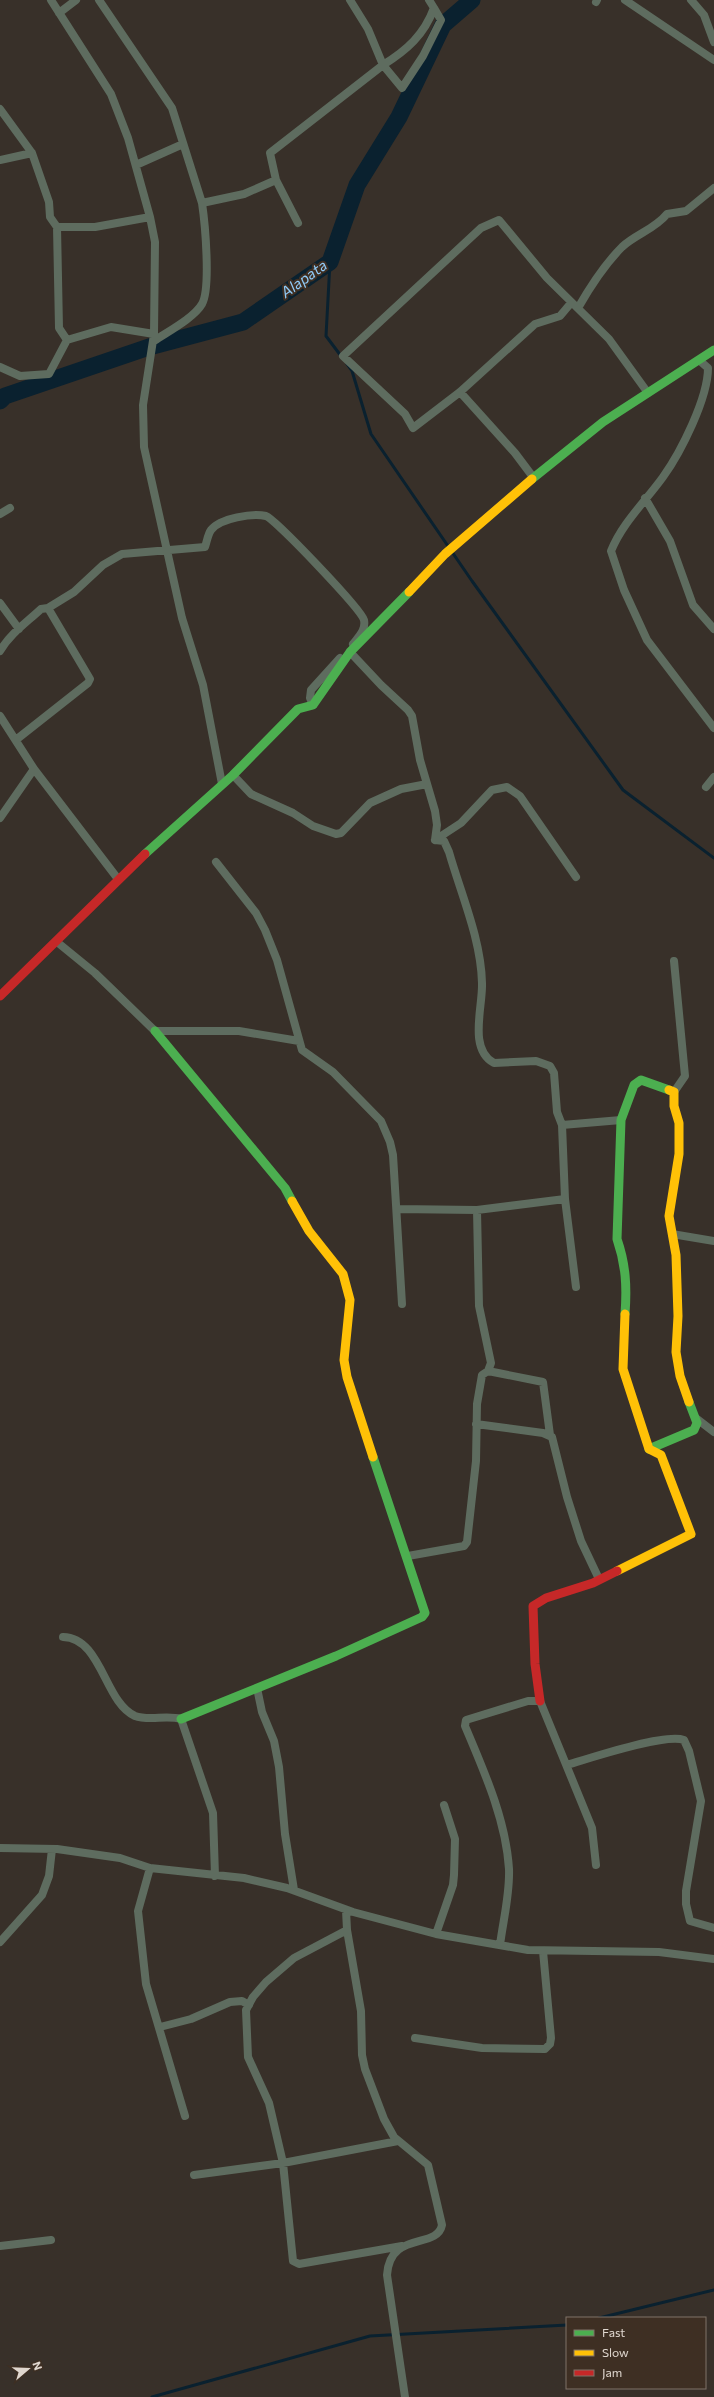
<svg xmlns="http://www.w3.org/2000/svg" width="714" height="2397" viewBox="0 0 714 2397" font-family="Commissioner,sans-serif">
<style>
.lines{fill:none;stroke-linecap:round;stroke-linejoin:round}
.stream{stroke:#0a212f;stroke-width:3}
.river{stroke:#0a212f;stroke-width:17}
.street{stroke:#5e6c5f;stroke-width:8}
.fast{stroke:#4caf50;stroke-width:9}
.slow{stroke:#ffc107;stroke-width:9}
.jam{stroke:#c62828;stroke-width:9}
.labels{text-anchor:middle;stroke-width:4;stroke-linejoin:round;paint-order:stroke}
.water-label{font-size:15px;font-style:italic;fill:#91ccf9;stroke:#3e2f23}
</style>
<rect width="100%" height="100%" fill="#383029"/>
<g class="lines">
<path class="stream" d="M330,262L326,336L341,356
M347,364L352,371L371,434L472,581L623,790L714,858
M599,2318L714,2290
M152,2397L370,2336L567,2325"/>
<path class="river" d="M0,401L5,396L149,347L243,322L330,262L357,185L399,117L443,25L472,0"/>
<path class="street" d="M51,0L111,94L128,138L150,217L155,242L154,334L143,405L144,447L182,618L203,685L222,784
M99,0L172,108L202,203
M350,0L368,29L383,65L402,88L423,56L441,20L434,8
M625,0L714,60
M691,0L704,15L714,42
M596,2L597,0
M59,13L76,0
M0,109L32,153L49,202L50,217L57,227H95L150,217
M0,160L32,153
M136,165L183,144
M298,223L276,180L270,153L383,65C407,50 424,35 434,8L429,0
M57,227L59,328L67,340L111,327L154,334
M571,303L560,316L535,324L460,392L413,428L405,414L343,356L481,228L499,220L547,278L609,339L648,393
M578,308C590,287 605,264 622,247C636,234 655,229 667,214L686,211L714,188
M154,341C167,332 194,318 202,304C211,288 205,223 202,203L244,194L276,180
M699,360L708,368C708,398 681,452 663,477C645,502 623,522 611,551L624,590L647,640L714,728
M0,367L20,376L49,374L67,340
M460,392L515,453L533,477
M645,498L670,541L693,605L714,629
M0,514L10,508
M0,603L19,629
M0,651C10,634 26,623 41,609L48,608L74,592L103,565L122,554L205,547C207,541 208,534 211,530C220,518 253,513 266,516C275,519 361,609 364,620C366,630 359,636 353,644
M350,652L381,685L408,710L412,716L420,760L435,811L437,825L435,840L444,841L449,852C461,894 481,939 482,983C483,1007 468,1049 494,1063L536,1061L550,1066L554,1073L557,1112L562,1125L565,1199L477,1210L397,1209
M313,705L310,698L311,690L340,658
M0,716L34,769L118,879
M17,739L88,683L90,679L48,608
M233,775L251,794L293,813L313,826L336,834L341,833L370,803L401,789L427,784
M706,787L714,777
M0,818L34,769
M435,840L461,823L492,790L507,787L520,796L576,877
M216,862L256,913L265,930L277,960L302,1050L333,1072L381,1121L390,1142L393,1155L402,1304
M57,942L95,973L155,1031H239L299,1041
M674,1092L685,1076L674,961
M562,1125L621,1120
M565,1199L576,1287
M477,1210L479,1306L491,1363L488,1371
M672,1234L714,1241
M697,1419L714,1432
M476,1424L543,1433L552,1437L567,1497L581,1541L599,1579
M408,1556L464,1546L467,1542L476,1461L477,1404L482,1375L488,1371L543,1382L550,1435
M63,1637C102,1638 104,1702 135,1716C148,1721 167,1715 181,1719L213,1813L215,1876
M257,1688L262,1712L274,1741L279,1767L285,1834L294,1890
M567,1765C590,1758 665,1733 684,1740L689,1751L701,1801L686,1891V1904L690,1921L714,1928
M0,1848L57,1849L120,1858L150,1868L244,1878L287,1888L353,1912L436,1934L528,1950L659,1952L714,1959
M150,1868L138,1911L146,1984L185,2116
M346,1910L347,1930L361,2011L362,2055L365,2069L384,2119L394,2137L428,2165L442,2225C437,2250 390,2230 387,2275L405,2397
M347,1930L294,1958L266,1982L253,1997L246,2010L248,2057L269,2103L283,2163L293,2261L299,2264L402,2246
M436,1934L453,1885L454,1875L455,1839L444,1805
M0,1942L42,1895L49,1876L52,1849
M500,1945C503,1921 510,1894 509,1869C506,1820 484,1771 465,1726L466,1720L528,1701H540L592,1828L596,1865
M160,2027L191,2019L230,2002L242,2001L249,2005
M415,2038L482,2048L545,2049L550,2044L551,2038L543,1951
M194,2175L283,2163L398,2141
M0,2246L51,2240"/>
<path class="fast" d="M532,479L603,422L714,350
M145,854L233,775L298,709L313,705L350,652L409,592
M155,1031L285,1188L292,1201
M625,1314C627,1287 626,1265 617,1239L621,1120L634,1085L641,1080L669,1090
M649,1449L694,1430L697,1423L689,1402
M181,1719L336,1656L422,1617L425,1613L373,1457"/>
<path class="slow" d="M409,592L445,554L532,479
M669,1090L674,1092V1106L679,1123V1154L669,1216L676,1255L678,1316L676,1352L680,1376L689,1402
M292,1201L309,1231L343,1274L350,1300L344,1360L347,1377L373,1457
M617,1571L691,1534L661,1455L649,1449L623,1369L625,1314"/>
<path class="jam" d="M0,996L145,854
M540,1701L535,1664L533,1606L546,1598L593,1583L617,1571"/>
</g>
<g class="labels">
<g class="water-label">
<text transform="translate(304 279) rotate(-36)" y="5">Alapata</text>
</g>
</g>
<rect x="566" y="2317" width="140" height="72" fill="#3e2f23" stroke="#7f7268"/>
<rect x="574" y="2330" width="20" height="6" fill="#4caf50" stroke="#7f7268"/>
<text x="602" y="2337" font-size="12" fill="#e0d7cf">Fast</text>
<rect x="574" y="2350" width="20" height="6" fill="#ffc107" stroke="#7f7268"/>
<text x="602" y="2357" font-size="12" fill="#e0d7cf">Slow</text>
<rect x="574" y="2370" width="20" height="6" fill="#c62828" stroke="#7f7268"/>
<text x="602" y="2377" font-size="12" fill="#e0d7cf">Jam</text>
<g transform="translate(28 2369) rotate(71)" stroke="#3e2f23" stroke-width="3" paint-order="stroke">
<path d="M0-3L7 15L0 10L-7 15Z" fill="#e0d7cf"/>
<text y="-6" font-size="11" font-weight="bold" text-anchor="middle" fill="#e0d7cf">N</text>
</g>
</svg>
